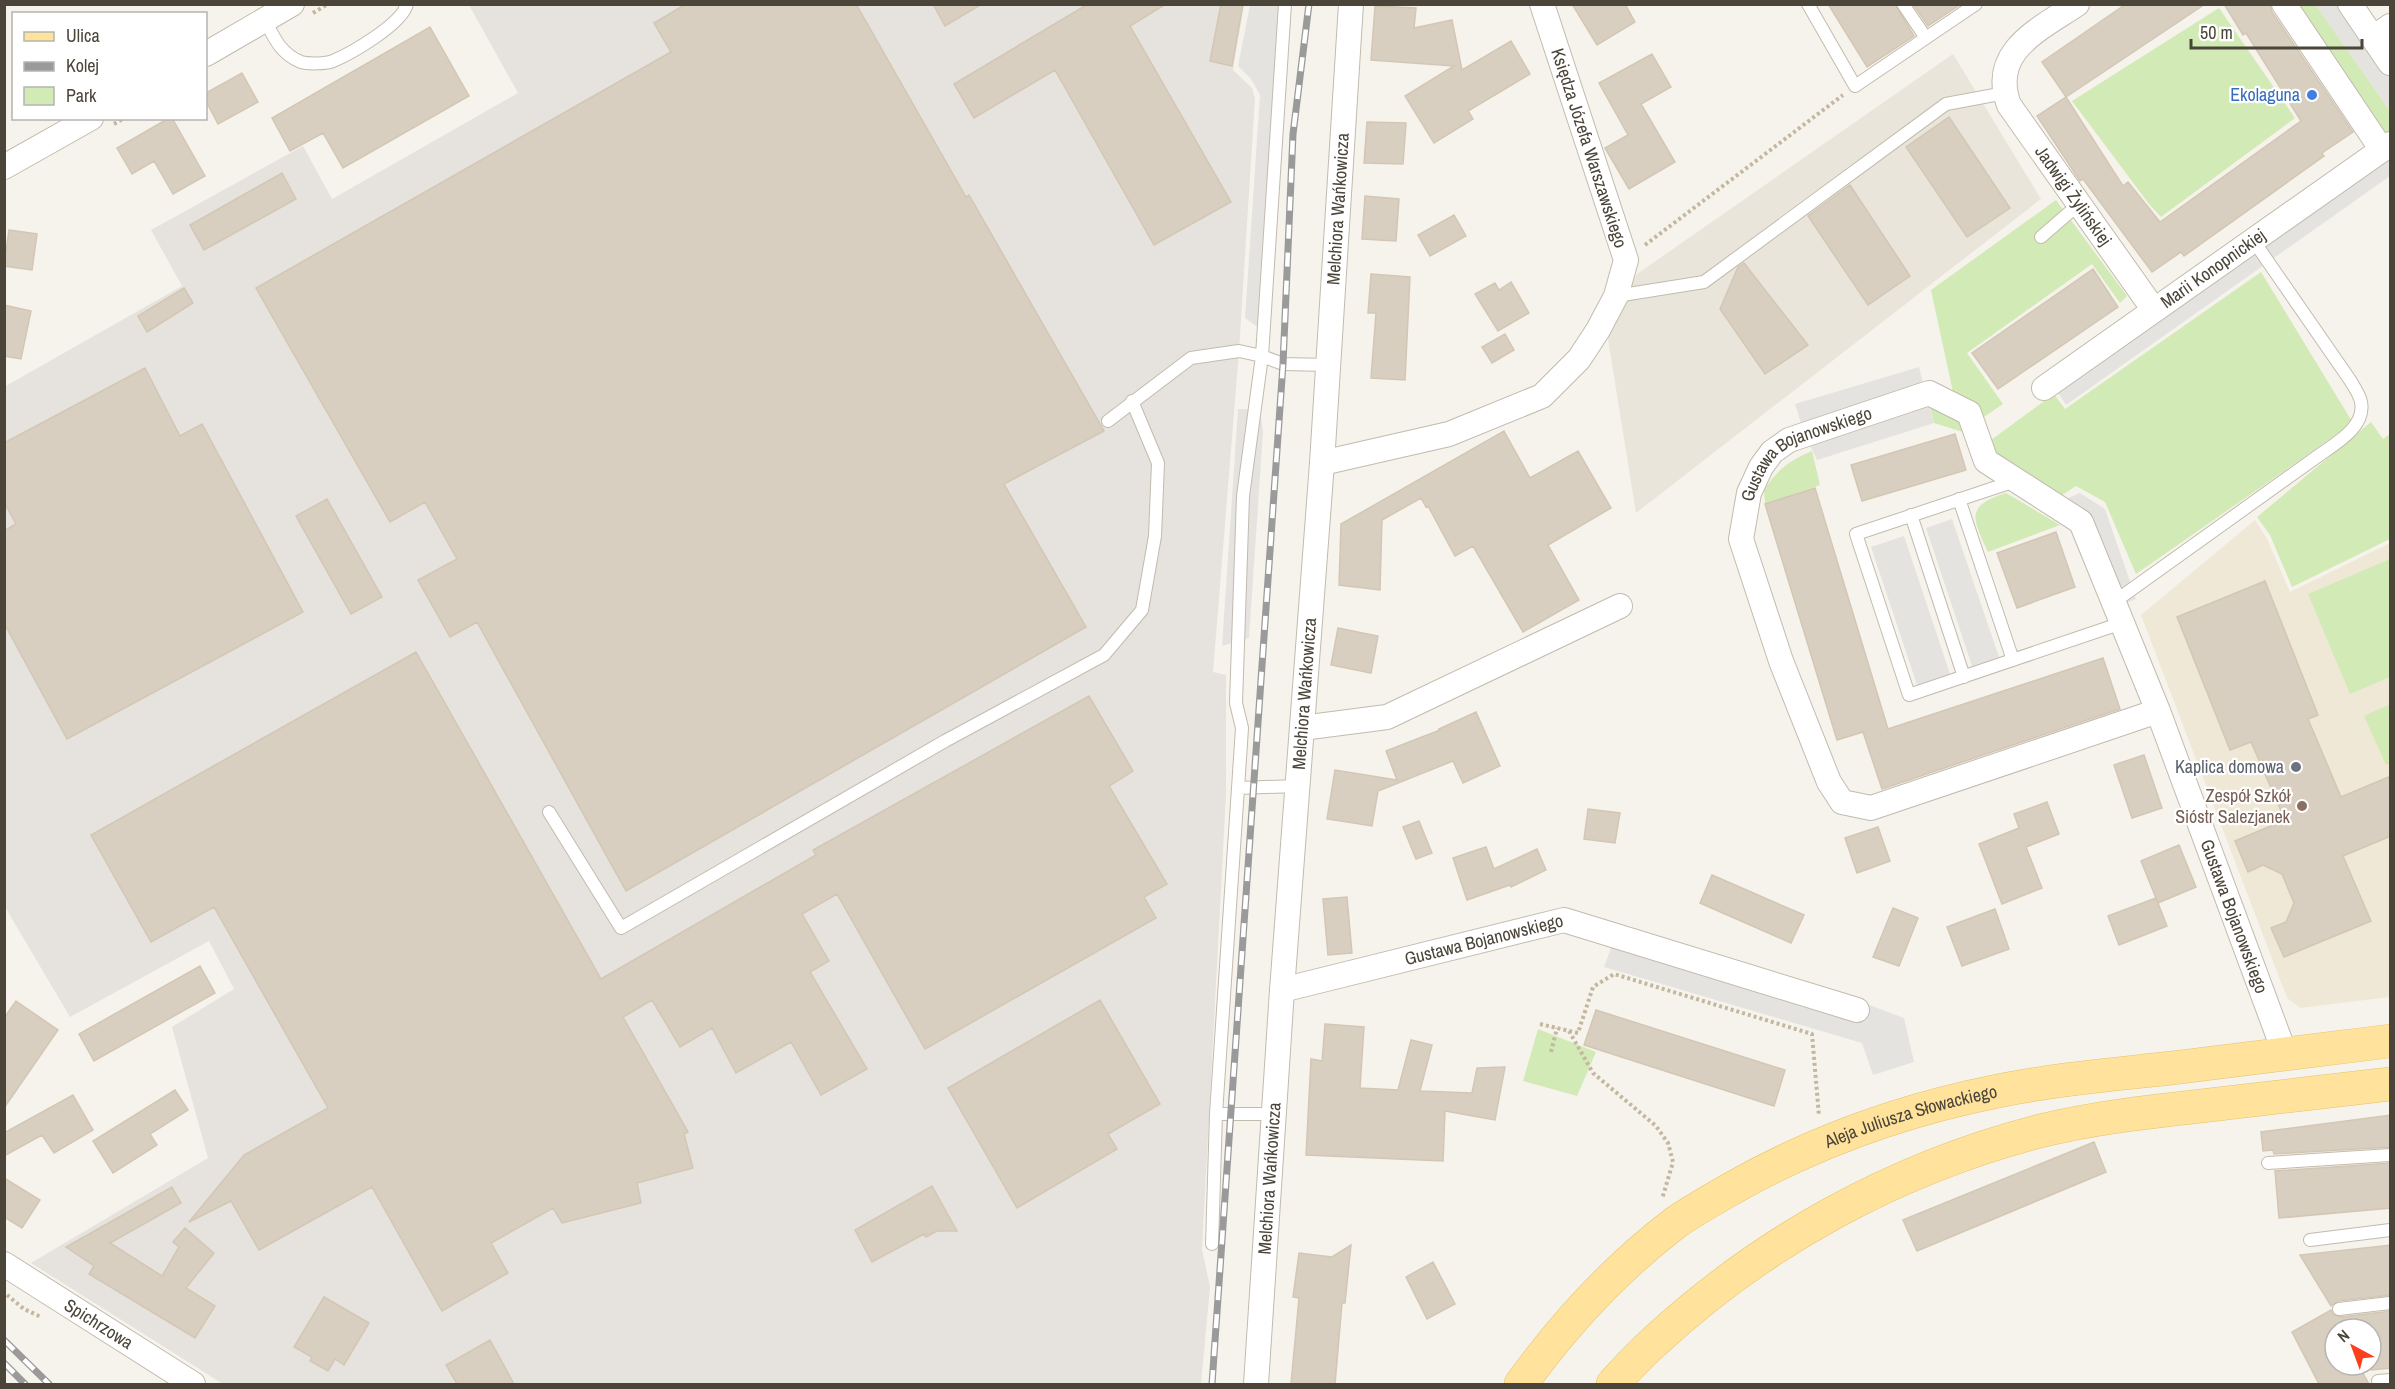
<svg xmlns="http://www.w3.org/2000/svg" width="2395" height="1389" viewBox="0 0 2395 1389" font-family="'Archivo Narrow',sans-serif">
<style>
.residential{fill:#eae5da}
.industrial{fill:#e6e2dd}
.education{fill:#efe8d6}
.green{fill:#d2eab5}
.parking{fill:#e5e3e0}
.building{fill:#d8cfc1;stroke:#d3c7b4;stroke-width:1.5}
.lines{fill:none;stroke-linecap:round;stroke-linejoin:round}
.lane-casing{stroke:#c2bbae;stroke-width:14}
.street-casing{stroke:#c2bbae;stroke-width:26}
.primary-casing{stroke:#e6c16a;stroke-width:34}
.path{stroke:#c4b79f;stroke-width:4;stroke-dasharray:3 3;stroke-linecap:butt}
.lane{stroke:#fff;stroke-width:12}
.street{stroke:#fff;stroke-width:24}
.primary{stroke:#ffe39c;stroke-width:33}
.rail-casing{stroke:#9a9a9a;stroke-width:7}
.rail{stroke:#fff;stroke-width:4.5;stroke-dasharray:14;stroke-linecap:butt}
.shop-dot{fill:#3f7fe0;stroke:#fff;stroke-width:2}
.worship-dot{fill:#6b7280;stroke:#fff;stroke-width:2}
.education-dot{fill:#8d6e63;stroke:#fff;stroke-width:2}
.labels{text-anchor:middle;stroke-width:4.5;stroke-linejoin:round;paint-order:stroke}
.shop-label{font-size:18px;fill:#366cbe;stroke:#fff;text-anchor:end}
.street-label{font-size:18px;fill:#4b4439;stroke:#fff}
.worship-label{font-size:18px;fill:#5b616d;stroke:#fff;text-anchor:end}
.education-label{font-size:18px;fill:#785e54;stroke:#fff;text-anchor:end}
</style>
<rect width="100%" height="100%" fill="#f6f3ec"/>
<path class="residential" d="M1953,54L2041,199L1636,513L1607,333L1637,274Z"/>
<path class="industrial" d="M469,5H1244L1233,70L1252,88L1255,98L1239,351L1213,672L1226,675V794L1202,1249L1210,1287L1201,1384H223L31,1263L208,1158L172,1027L234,989L209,941L70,1017L5,907L4,387L182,286L151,230L303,146L332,199L518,93Z"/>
<path class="education" d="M2255,520L2267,539L2290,592L2390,543V997L2300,1008L2287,998L2141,615Z"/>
<path class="green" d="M2295,5H2316L2390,111V134L2388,136Z
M2219,8L2295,118L2161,217L2149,204L2072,101Z
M2056,200L2127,296L2120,303L2092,264L1967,353L2003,404L1981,419L1954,397L1931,290Z
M2261,272L2353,423L2136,574L2105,502L2076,486L2059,497L1995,452L1991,440L2054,394L2065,409Z
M1930,407L1962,420L1966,433L1934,423Z
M2371,422L2383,439L2390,434V539L2292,587L2270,535L2257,517Z
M1812,451L1820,485L1765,504L1764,490C1777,470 1790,460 1812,451Z
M2006,493L2060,525L1988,552C1973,519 1964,506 2006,493Z
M2390,559V677L2350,694L2308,594Z
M2390,704V763L2386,765L2364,716Z
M1538,1029L1596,1052L1577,1096L1523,1081Z"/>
<path class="parking" d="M1250,5H1280L1259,328L1245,318L1260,95L1251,79L1238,66Z
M2316,5H2340L2390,77V111Z
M2390,158V176L2066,405L2055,388Z
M1919,367L1924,388L1802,426L1795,404Z
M1928,402L1934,423L1817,460L1809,443Z
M1238,409L1260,410L1263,432L1249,638L1222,646Z
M2080,493L2105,509L2136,599L2121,605L2063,500Z
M1952,519L1999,657L1972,666L1926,528Z
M1904,536L1950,674L1917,685L1871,547Z
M1614,940L1864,1003L1904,1018L1914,1062L1873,1075L1862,1043L1604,967Z"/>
<path class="building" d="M686,4H856L966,197L969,195L1104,431L1004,484L1086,627L626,891L477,622L450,637L418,580L457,559L425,502L390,522L256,288L671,52L654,23Z
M933,4H982L945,26Z
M1088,4H1166L1130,26L1231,202L1154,245L1055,70L974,118L954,84Z
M1221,4H1243L1232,66L1210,61Z
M1572,4H1625L1635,22L1597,45Z
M1828,4H1895L1914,36L1867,67Z
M1913,4H1961L1928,26Z
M2126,4H2205L2066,97L2042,62Z
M2224,4H2270L2272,12L2353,132L2322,153L2324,156L2184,256L2181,252L2152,272L2083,179L2080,181L2037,116L2066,97L2123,186L2128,182L2160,222L2301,121L2246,33L2243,35Z
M1375,6L1416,8L1414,28L1452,20L1462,70L1511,41L1530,74L1468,111L1473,119L1434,143L1405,96L1454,66L1371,60Z
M430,27L469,96L343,168L323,133L290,151L272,118Z
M1652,54L1671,87L1641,104L1675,162L1629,189L1605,148L1628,135L1599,83Z
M242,73L258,102L218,124L206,101V93Z
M1949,117L2010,208L1967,237L1906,147Z
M169,118H172L205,176L173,194L154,161L132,174L117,148Z
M1367,122L1406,123L1403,164L1364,163Z
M282,173L296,199L204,250L190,225Z
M1850,185L1910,276L1868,305L1808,216Z
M1365,196L1399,199L1396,241L1362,239Z
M1454,215L1466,236L1430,256L1418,235Z
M9,230L37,234L32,270L4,266Z
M1744,263L1808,345L1765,374L1720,309L1738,267Z
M2093,269L2118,307L1998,389L1972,353Z
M1371,274L1410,277L1405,380L1371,378L1376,313H1368Z
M1511,282L1529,313L1498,331L1475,294L1495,283L1499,290Z
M184,288L193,303L147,332L138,316Z
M4,305L31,311L21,359L4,356Z
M1505,334L1514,350L1492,363L1482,347Z
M145,368L180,436L202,424L303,612L67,739L4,623V531L16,524L4,502V443Z
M1504,431L1530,478L1578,451L1611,508L1548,545L1579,600L1523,632L1473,546L1455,556L1428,506L1426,507L1421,498L1382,520L1380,590L1339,585L1341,524Z
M1955,434L1966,470L1862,501L1851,465Z
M1815,488L1888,729L2103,658L2120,709L1882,789L1863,732L1837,740L1765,504Z
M327,499L382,597L351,614L296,516Z
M2056,532L2075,587L2017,608L1997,553Z
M2265,581L2318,715L2308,719L2341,797L2391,776V836L2343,856L2371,921L2284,957L2271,928L2286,922L2294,903L2282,874L2263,865L2248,872L2235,841L2285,820L2251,742L2230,750L2177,617Z
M1338,628L1378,636L1371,673L1331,665Z
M416,652L601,979L816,855L813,850L1089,696L1133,771L1109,786L1167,884L1144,897L1156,918L925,1049L837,894L802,914L829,961L810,972L867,1069L821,1095L791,1042L736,1073L712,1028L680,1047L652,1000L623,1017L688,1132L684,1134L693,1168L637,1183L641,1203L562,1223L553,1208L491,1243L508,1273L442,1311L372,1187L259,1250L231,1201L189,1222L244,1155L328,1108L214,907L151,942L91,835Z
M1476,712L1500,766L1463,783L1453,761L1378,791L1372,826L1327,819L1335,770L1397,780L1386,751L1440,730L1439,729Z
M2144,755L2162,808L2132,818L2114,765Z
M2047,802L2059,834L2026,847L2042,888L2002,904L1979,844L2019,828L2014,814Z
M1588,809L1620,813L1615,843L1584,839Z
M1419,821L1432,853L1416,859L1403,827Z
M1878,827L1890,861L1857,873L1845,838Z
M2179,845L2196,887L2158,903L2141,861Z
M1486,847L1494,869L1537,849L1546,870L1511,887L1510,885L1467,900L1453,858Z
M1712,875L1804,915L1791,943L1700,903Z
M1347,897L1352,953L1328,955L1323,899Z
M2156,898L2167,926L2119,945L2108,916Z
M1893,908L1918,918L1899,966L1873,957Z
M1995,909L2009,949L1962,966L1947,927Z
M200,966L215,993L94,1061L79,1034Z
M1100,1000L1160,1104L1108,1134L1117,1149L1017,1208L948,1088Z
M16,1001L58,1030L4,1108V1018Z
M1596,1010L1785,1070L1774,1106L1584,1045Z
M1325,1024L1364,1027L1360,1088L1398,1090L1411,1040L1432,1045L1420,1091L1472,1093L1477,1068L1505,1067L1495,1120L1445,1111L1443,1161L1306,1155L1311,1059L1322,1061Z
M175,1090L188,1110L150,1134L157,1145L113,1173L93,1141Z
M73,1095L93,1130L54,1153L42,1135L4,1156V1133Z
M2391,1115V1147L2274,1154L2273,1150L2263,1151L2261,1132Z
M2094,1142L2106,1172L1917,1251L1903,1220Z
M2391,1163V1208L2279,1218L2275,1171Z
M4,1178L40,1200L22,1228L4,1217Z
M932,1186L957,1231H937L926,1237L924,1234L872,1262L855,1230Z
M172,1187L181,1203L110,1243L162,1276L179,1247L173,1242L185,1228L214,1253L186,1288L215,1306L195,1338L89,1274L94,1266L66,1247Z
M1351,1245L1345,1303H1342L1335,1384H1291L1299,1298L1293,1297L1299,1253L1332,1257Z
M2391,1245V1295L2338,1301L2331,1306L2300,1255Z
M1433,1262L1455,1304L1427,1319L1406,1277Z
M324,1297L369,1323L344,1365L335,1359L328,1371L310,1361L312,1357L294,1347Z
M2331,1310L2333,1314L2340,1317L2391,1311V1368L2371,1370V1329H2335V1365H2358L2369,1384H2319L2292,1332Z
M490,1340L514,1384H457L446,1365Z"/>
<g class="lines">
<g class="lane-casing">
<path id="lane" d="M1285,4L1262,356L1283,364L1328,365
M1808,4L1855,86L1976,4
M1903,4L1926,38
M265,20C274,38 281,54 301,62C308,64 326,64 333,61C352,53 402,24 407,4
M2041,237L2079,204
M1616,296L1704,282L1946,104L2005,93
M1108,421L1191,358L1239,351L1262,356L1243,496L1236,703L1242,728L1238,788L1297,786
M2015,481L1856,534L1909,695L2122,623
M1959,499L2013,660
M1911,515L1964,677
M2114,602L2318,456C2336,443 2366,427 2361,402C2360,395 2354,387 2350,380L2253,240
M1238,788L1216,1114H1275
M549,812L621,928L945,741L1104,655L1142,610L1155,536L1158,463L1132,401
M2268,1163L2390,1155
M2310,1240L2390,1230
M1212,1244L1216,1114
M2339,1309L2390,1303
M2378,1381L2390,1380"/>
</g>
<g class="street-casing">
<g id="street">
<path id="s1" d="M2077,4C2039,30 1989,51 2009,105L2154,310"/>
<path d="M2284,4L2382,150"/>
<path d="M2350,4L2390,63"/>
<path d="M2373,38L2390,26"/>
<path d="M206,54L292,4"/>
<path d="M4,167L91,118"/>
<path id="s2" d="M2044,388L2390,144"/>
<path d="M1322,463L1449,434L1542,396L1579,359L1598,330L1616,296L1626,260L1542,4"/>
<path id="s3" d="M2158,711L1871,808L1842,802L1829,782L1781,661L1741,539L1749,493L1761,467L1772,452L1789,440L1929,393L1969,413L1986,461L2081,522L2158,711L2285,1054"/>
<path d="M1302,728L1387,717L1620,606"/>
<path id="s4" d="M1282,990L1564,920L1857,1010"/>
<path id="s5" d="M4,1264L193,1384"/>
<path id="s6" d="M1256,1384L1282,990L1322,463L1351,4"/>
</g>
</g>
<g class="primary-casing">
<g id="primary">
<path id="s7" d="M1521,1384C1565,1323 1615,1269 1675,1223C1695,1209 1717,1197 1738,1185C1819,1140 1907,1109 1998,1091C2052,1080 2108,1075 2163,1069C2239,1060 2315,1050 2390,1041"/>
<path d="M1613,1384C1626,1370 1639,1355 1654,1342C1763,1241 1896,1168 2040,1131C2093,1118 2147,1112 2201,1106C2264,1099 2327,1091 2390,1084"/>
</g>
</g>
<path class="path" d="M313,13L328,4
M114,124L124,118
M1645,245L1843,95
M1540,1024L1578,1033L1593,987L1614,974L1812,1034L1819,1116
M1569,1031L1593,1073L1656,1126L1668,1143L1673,1162L1662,1199
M1551,1052L1557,1028
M7,1295L24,1309L41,1317"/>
<use href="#lane" class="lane"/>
<use href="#street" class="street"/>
<use href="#primary" class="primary"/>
<g class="rail-casing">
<path id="rail" d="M4,1340L49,1384
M4,1363L25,1384
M1212,1384L1283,364L1293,134L1309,4"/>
</g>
<use href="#rail" class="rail"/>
</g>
<circle class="shop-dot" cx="2312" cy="95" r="6"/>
<circle class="worship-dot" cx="2296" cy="767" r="6"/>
<circle class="education-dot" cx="2302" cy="806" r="6"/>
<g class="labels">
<g class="shop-label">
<text x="2300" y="101">Ekolaguna</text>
</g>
<g class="street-label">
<text transform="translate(1589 148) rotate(72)" y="6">Księdza Józefa Warszawskiego</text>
<text dy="6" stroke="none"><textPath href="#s1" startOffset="246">Jadwigi Żylińskiej</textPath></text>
<text dy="6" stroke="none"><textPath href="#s6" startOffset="1178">Melchiora Wańkowicza</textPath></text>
<text dy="6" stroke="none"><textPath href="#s2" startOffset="207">Marii Konopnickiej</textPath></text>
<text dy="6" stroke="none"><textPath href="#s3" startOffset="735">Gustawa Bojanowskiego</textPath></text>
<text dy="6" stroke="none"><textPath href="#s6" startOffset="692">Melchiora Wańkowicza</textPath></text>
<text dy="6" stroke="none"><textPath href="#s3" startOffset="1509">Gustawa Bojanowskiego</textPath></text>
<text dy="6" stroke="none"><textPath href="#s4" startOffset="208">Gustawa Bojanowskiego</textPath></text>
<text dy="6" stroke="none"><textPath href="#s7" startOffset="484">Aleja Juliusza Słowackiego</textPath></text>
<text dy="6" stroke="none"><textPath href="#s6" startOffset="206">Melchiora Wańkowicza</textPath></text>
<text dy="6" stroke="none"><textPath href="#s5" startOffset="112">Spichrzowa</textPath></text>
</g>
<g class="worship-label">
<text x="2284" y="773">Kaplica domowa</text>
</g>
<g class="education-label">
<text x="2290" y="802">Zespół Szkół<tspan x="2290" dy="21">Sióstr Salezjanek</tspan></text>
</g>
</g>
<rect width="2395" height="1389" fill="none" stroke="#4b4439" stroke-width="12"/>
<rect x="12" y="12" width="195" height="108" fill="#ffffff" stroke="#b7b4b0" stroke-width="1.5"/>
<rect x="24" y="32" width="30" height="9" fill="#ffe39c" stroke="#b7b4b0" stroke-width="1.5"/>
<text x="66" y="42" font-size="18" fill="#4b4439">Ulica</text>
<rect x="24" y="62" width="30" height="9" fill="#9a9a9a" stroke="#b7b4b0" stroke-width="1.5"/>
<text x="66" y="72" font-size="18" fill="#4b4439">Kolej</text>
<rect x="24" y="87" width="30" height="18" fill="#d2eab5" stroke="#b7b4b0" stroke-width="1.5"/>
<text x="66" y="102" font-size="18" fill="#4b4439">Park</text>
<g transform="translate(2353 1347) rotate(319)"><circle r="28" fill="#ffffff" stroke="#b7b4b0" stroke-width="1.5"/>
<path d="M0-4.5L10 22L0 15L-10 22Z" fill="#fc3f1d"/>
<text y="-9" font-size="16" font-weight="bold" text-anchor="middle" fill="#4b4439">N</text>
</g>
<path d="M2191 39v9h171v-9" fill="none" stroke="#4b4439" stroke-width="3"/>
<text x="2200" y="39" font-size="18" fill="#4b4439" stroke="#ffffff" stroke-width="4.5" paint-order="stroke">50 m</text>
</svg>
